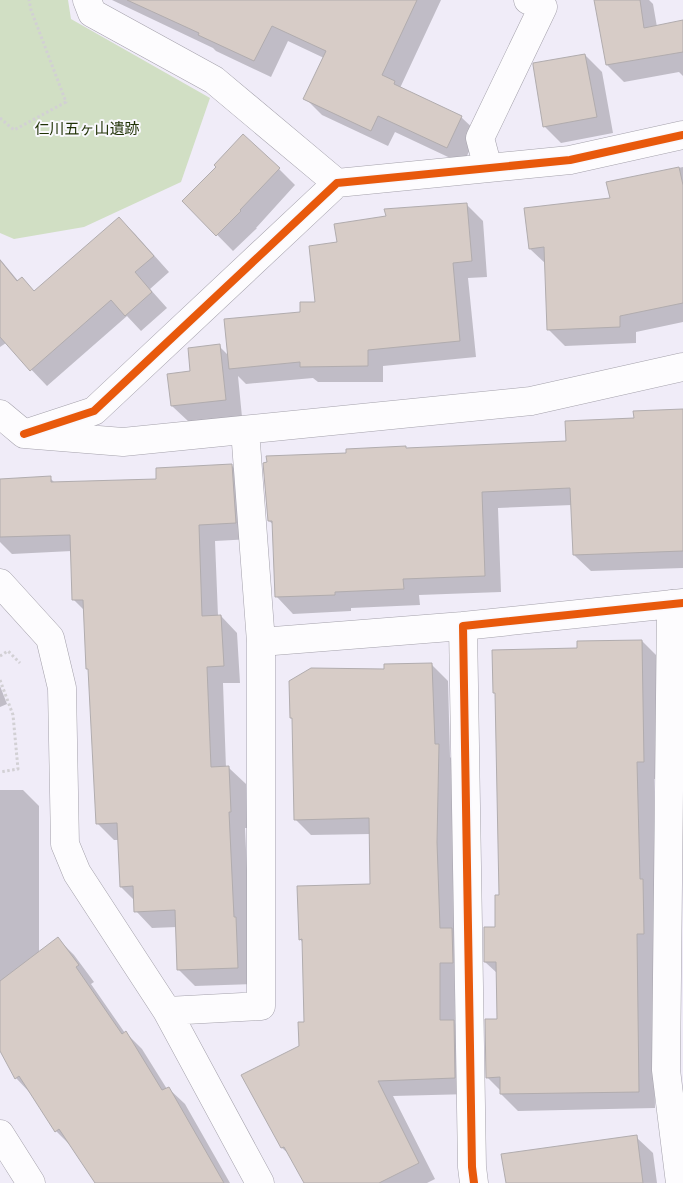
<svg xmlns="http://www.w3.org/2000/svg" width="683" height="1183" viewBox="0 0 683 1183" font-family="Poppins,'Noto Sans JP',sans-serif">
<style>
.green{fill:#d1dfc4}
.shadow{fill:#0003}
.building{fill:#d7ccc7;stroke:#b1acae}
.lines{fill:none;stroke-linecap:round;stroke-linejoin:round}
.minor-casing{stroke:#a4a1ab;stroke-width:29}
.path{stroke:#d2d0d4;stroke-width:3;stroke-dasharray:2.5 2.5;stroke-linecap:butt}
.minor{stroke:#fdfcfe;stroke-width:28}
.cycleway-casing{stroke:#f9f8fd;stroke-width:11}
.cycleway{stroke:#e8590c;stroke-width:8}
.labels{text-anchor:middle;stroke-width:4;stroke-linejoin:round;paint-order:stroke}
.park-label{font-size:15px;fill:#1f3104;stroke:#f9f8fd}
</style>
<rect width="100%" height="100%" fill="#f0ecf8"/>
<path class="green" d="M0,0H68L71,19L210,98L181,182L84,227L14,239L0,233Z"/>
<path class="shadow" d="M112,0H441L400,88L461,117L478,133L463,164L395,132L388,146L322,115L305,98L324,58L288,41L271,77L216,51L213,48Z
M596,0H649L653,4L657,27L683,21V76L679,72L624,82L607,65Z
M585,55L602,72L613,133L561,143L544,126Z
M683,167V322L636,332V343L565,346L548,329L546,264L530,249L611,199L608,183Z
M279,169L295,185L256,228H257L233,251L184,201Z
M467,205L483,221L487,277L468,278L476,357L383,366V382H318L313,378L246,384L238,376L242,417L189,422L172,406L192,373L219,346L228,355L317,303L338,243Z
M119,219L135,234L169,272L150,289L167,308L141,331L127,316L47,386L6,343L0,347V259L19,282L35,292Z
M683,411V568L591,571L574,555L572,505L498,508L501,592L419,595L420,605L351,608V611L293,614L277,597L274,525L269,521L348,454L407,449L567,442L635,420Z
M231,465L248,482L252,539L215,541L218,616H221L237,633L240,683H223L226,768H229L246,784L247,828H245L250,934L254,984L195,986L179,970L177,927L152,928L136,911L135,901L121,887L119,840H114L97,823L90,671L87,668L84,610L74,600L72,551L12,554L0,542V480L50,478L56,484L158,481Z
M642,641L659,658L670,778L654,779L656,894L668,950H653L655,1108L518,1111L501,1094V1091L487,1077L498,1020L497,973L485,962L497,928L500,896L579,650Z
M432,665L448,681L450,757L454,761L455,1023L470,1037L471,1094L393,1096L435,1179L427,1183H305L290,1155L282,1148L243,1076L300,1047L306,1024L303,943L300,939L371,885V834L311,835L295,819L293,720L291,718L385,670Z
M0,686L7,704L0,707Z
M0,790H23L39,806V953L58,939L74,955L94,982L91,984L125,1033H126L142,1049L167,1089L168,1088L185,1104L230,1183H96L72,1147L56,1131L32,1095L16,1078L0,1049Z
M636,1137L653,1153L657,1183H507Z"/>
<path class="building" d="M127,0H417L382,75L395,81L394,84L462,116L447,148L378,116L371,131L303,99L326,51L272,26L254,61L198,35L199,33Z
M594,0H640L644,28L683,20V52L606,65Z
M585,54L597,117L543,127L533,65V63Z
M243,134L280,168L240,210L241,211L216,236L182,201L216,167L214,165Z
M679,167L683,185V303L620,316V327L547,330L544,247L529,249L524,208L610,198L606,182Z
M467,203L472,261L453,263L460,341L368,350V366L300,367V362L229,369L224,319L300,312V302H315L309,246L337,242L334,224L386,216L384,209Z
M119,217L154,256L135,272L152,292L125,316L111,300L30,371L0,337V260L17,281L22,277L34,291Z
M220,344L226,400L171,406L167,374L190,371L188,348Z
M683,409V551L573,555L570,488L482,492L485,576L403,579L404,589L335,592V595L275,597L272,521H268L263,463L267,462L266,456L346,453V449L406,446V448L566,441L565,421L634,418L633,411Z
M232,464L236,523L199,525L202,616L221,615L224,666L207,667L211,767L229,766L231,812H229L234,917H236L238,968L177,970L175,910L134,912L133,886L120,887L117,823L96,824L88,669H86L83,600H72L70,535L0,537V479L51,476V482L156,479V468Z
M642,640L644,762H637L640,879H643L644,934H637L639,1092L500,1094V1077L486,1078L485,1019H497L496,962H484V927H495V895H499L495,693H493L492,650L577,648V641Z
M432,663L435,744H439L437,842L440,928H452L453,963H440V1020H454L455,1078L378,1081L419,1163L379,1183H304L284,1147L281,1148L241,1075L299,1046L298,1022H304L302,939L299,940L297,886L370,884L369,818L294,820L292,718H290L289,681L311,668L384,669V664Z
M58,937L79,965L76,967L122,1034L126,1031L162,1090L169,1087L224,1183H95L59,1129L55,1132L19,1076L15,1079L0,1051V981Z
M637,1135L643,1183H506L501,1154Z"/>
<g class="lines">
<g class="minor-casing">
<path id="minor" d="M87,0L92,13L214,80L337,183
M488,168L480,138L543,7L528,0
M0,414L24,434L123,442L531,401L683,367
M24,434L94,411L337,183L570,160L683,135
M0,583L50,638L62,688L65,844L77,873L167,1011L260,1183
M671,604L666,1070L680,1183
M261,642L463,626
M167,1011L261,1006V642L245,430
M0,1134L31,1183
M474,1183L472,1167L463,626L683,603"/>
</g>
<path class="path" d="M0,118L14,130L66,102L31,10L29,0
M0,656L8,651L20,663
M0,680L13,715L18,769L0,772"/>
<use href="#minor" class="minor"/>
<g class="cycleway-casing">
<path id="cycleway" d="M24,434L94,411L337,183L570,160L683,135
M474,1183L472,1167L463,626L683,603"/>
</g>
<use href="#cycleway" class="cycleway"/>
</g>
<g class="labels">
<g class="park-label">
<text x="87" y="134">仁川五ヶ山遺跡</text>
</g>
</g>
</svg>
